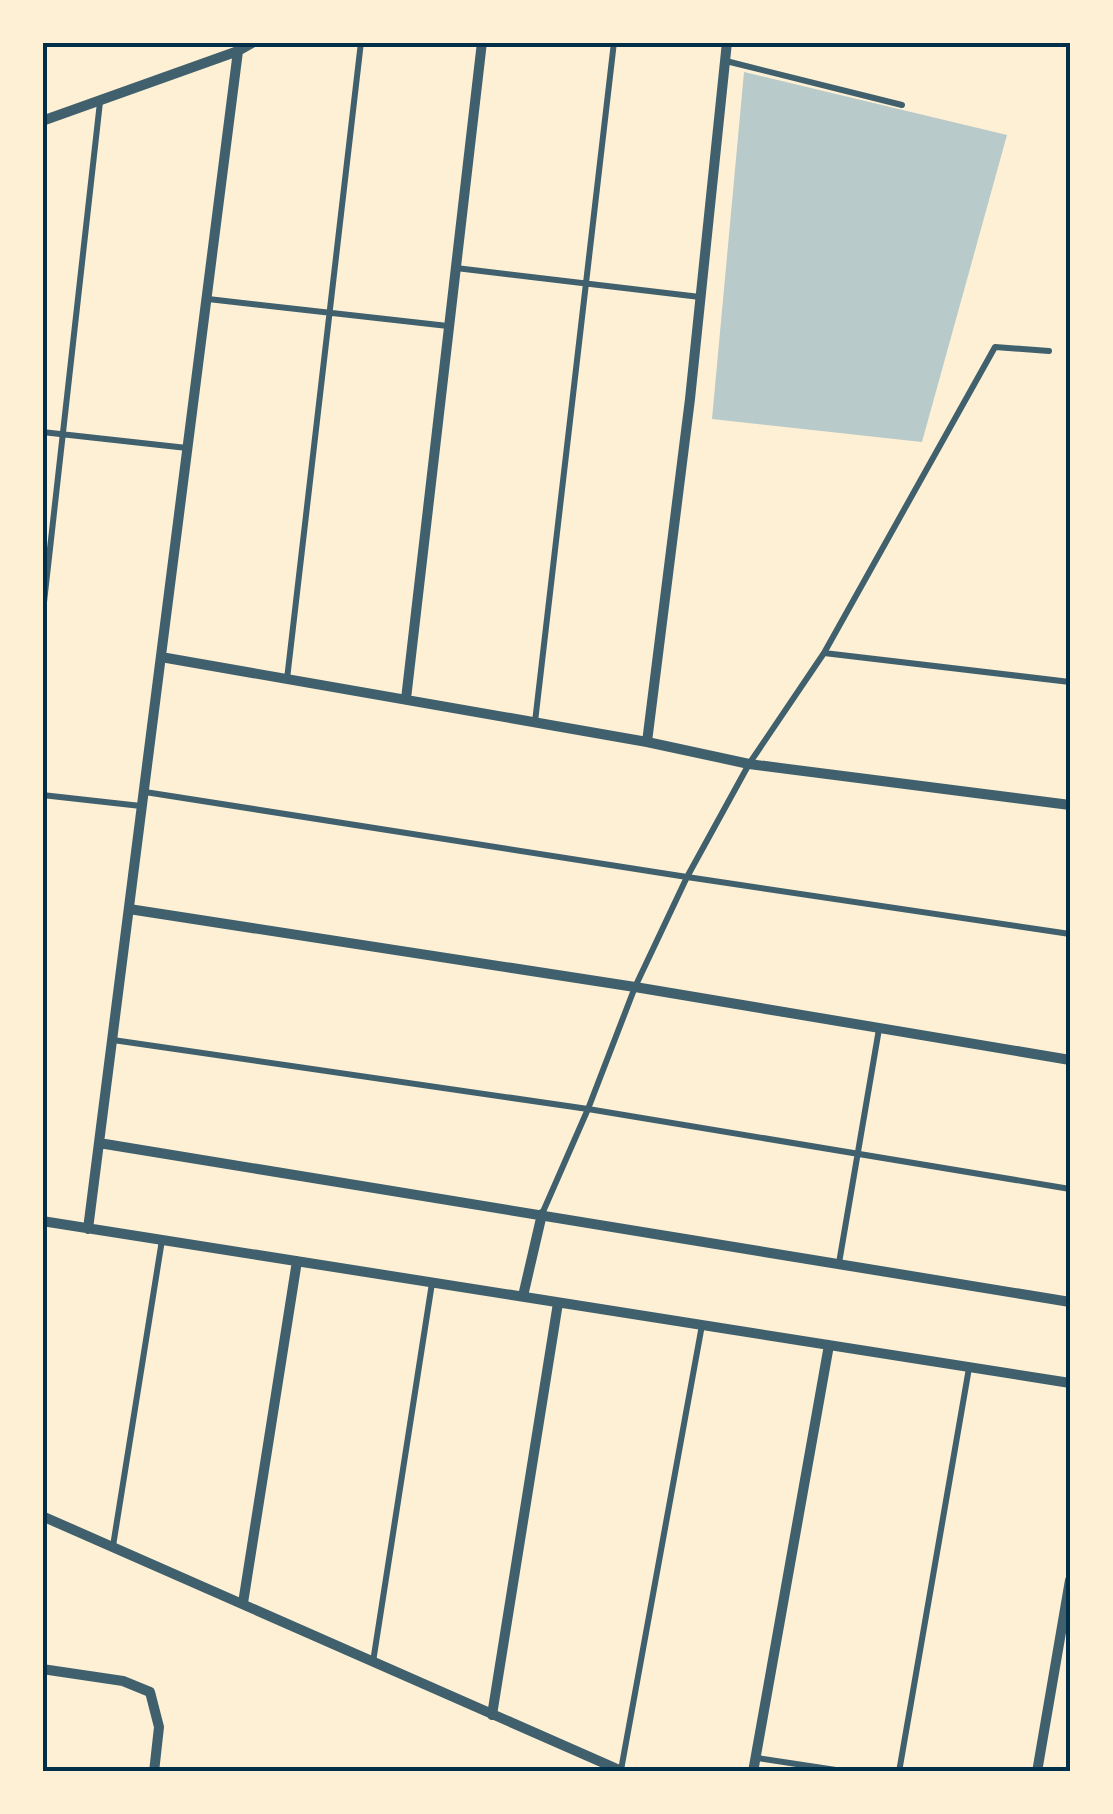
<svg xmlns="http://www.w3.org/2000/svg" width="1113" height="1814" viewBox="0 0 1113 1814" font-family="Barlow,sans-serif">
<style>
.green{fill:#b9caca}
.lines{fill:none;stroke-linecap:round;stroke-linejoin:round}
.service{stroke:#3f606c;stroke-width:6}
.minor{stroke:#3f606c;stroke-width:10}
.neatline{fill:none;stroke:#003049;stroke-width:4}
</style>
<rect width="100%" height="100%" fill="#fdf0d5"/>
<path class="green" d="M744,72L1007,135L922,442L712,419Z"/>
<g class="lines">
<path class="service" d="M726,61L902,105
M456,268L700,297
M208,299L448,326
M42,432L187,448
M42,620L100,102
M824,653L1070,682
M287,679L361,42
M535,722L614,42
M145,792L687,877L1070,934
M42,795L141,806
M113,1040L588,1109L1070,1189
M542,1214L588,1109L635,987L687,877L749,764L824,653L995,347L1049,351
M839,1263L879,1029
M113,1546L162,1240
M373,1662L432,1283
M757,1758L849,1772
M621,1770L702,1325
M899,1772L969,1368"/>
<path class="minor" d="M42,121L238,51L254,42
M161,657L647,742L749,764L1070,805
M406,699L482,42
M647,742L690,399L727,42
M129,909L635,987L1070,1060
M99,1143L1070,1302
M42,1221L1070,1383
M88,1229L238,51
M523,1296L542,1214
M42,1516L624,1772
M243,1603L297,1261
M42,1669L123,1681L150,1692L159,1727L154,1772
M492,1715L558,1303
M753,1772L829,1345
M1037,1772L1070,1580"/>
</g>
<rect width="1113" height="1814" fill="none" stroke="#fdf0d5" stroke-width="90"/>
<rect x="45" y="45" width="1023" height="1724" class="neatline"/>
</svg>
